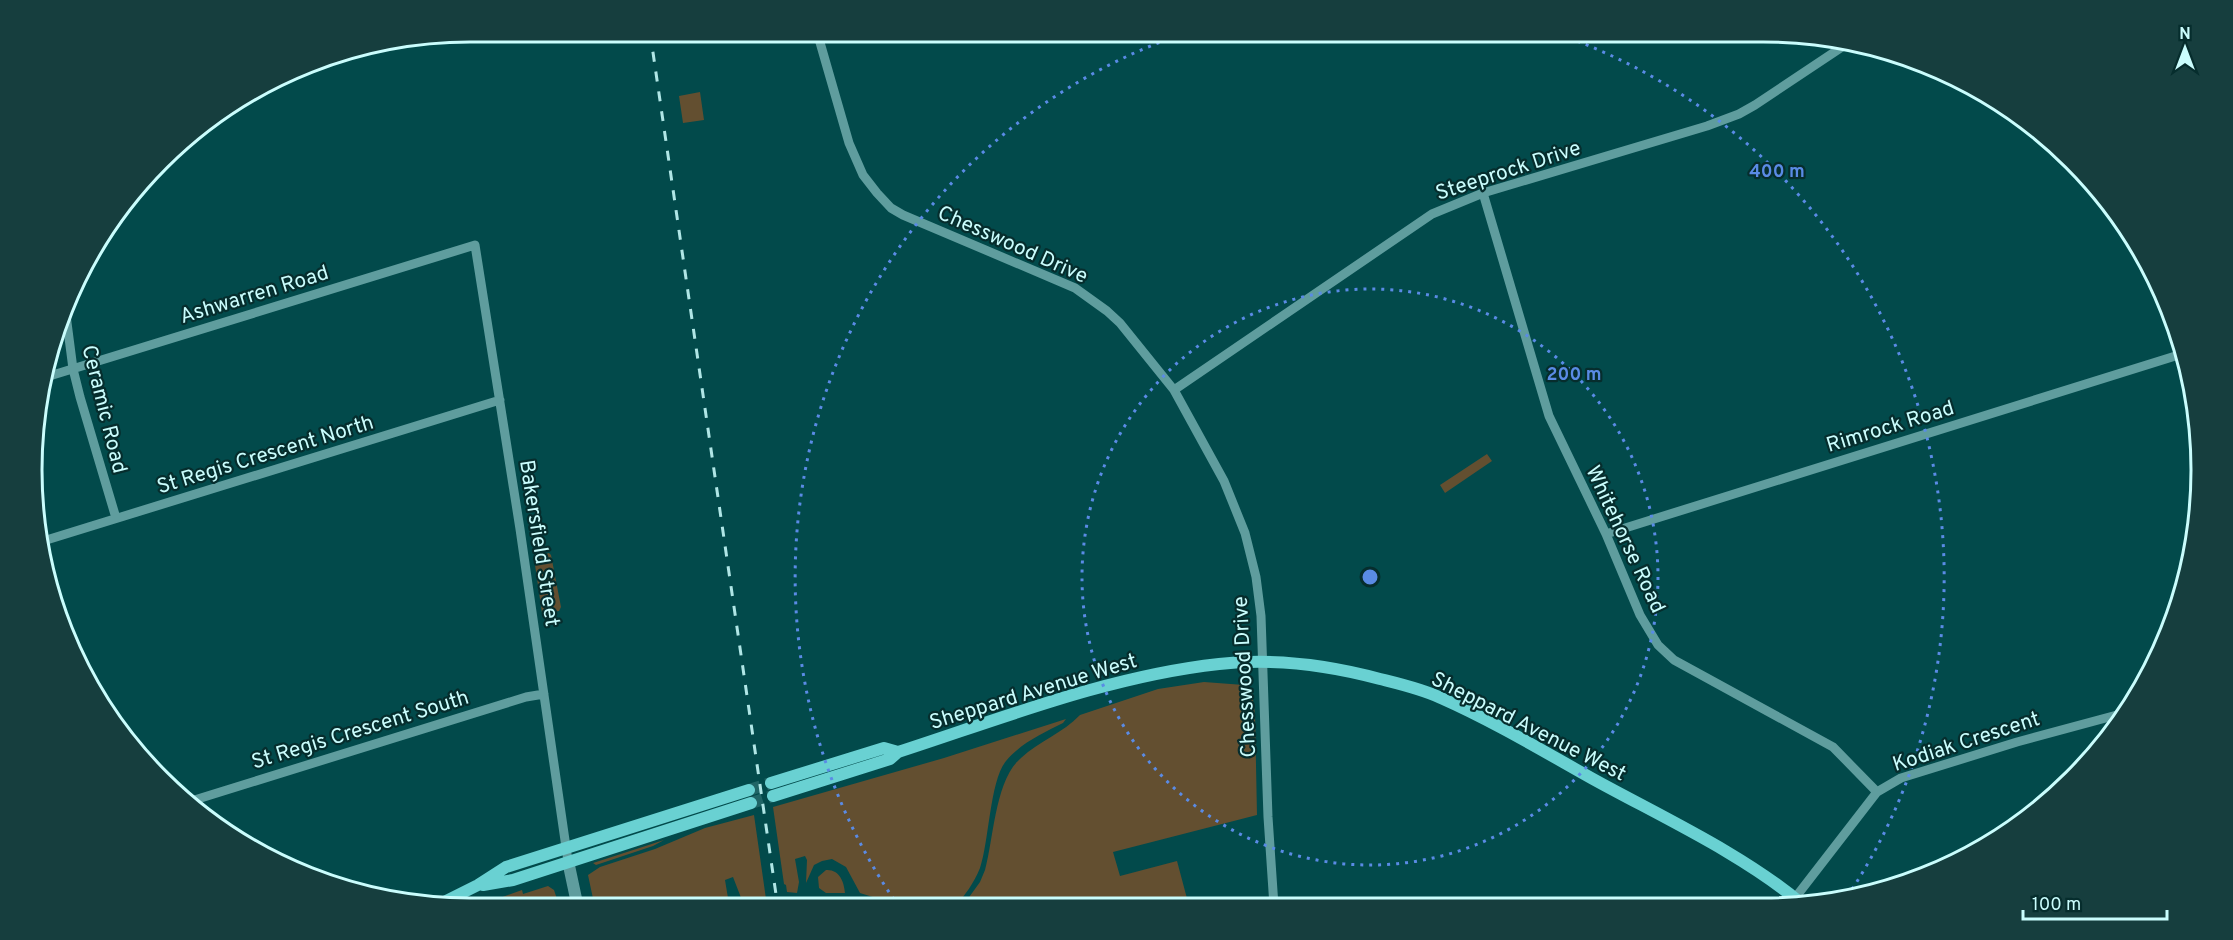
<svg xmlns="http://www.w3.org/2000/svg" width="2233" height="940" viewBox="0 0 2233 940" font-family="Overpass,sans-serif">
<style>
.green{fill:#634f30}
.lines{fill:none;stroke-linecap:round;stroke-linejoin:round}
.secondary-tunnel{stroke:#206566;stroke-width:12;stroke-dasharray:12 6;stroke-linecap:butt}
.minor{stroke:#5f9d9e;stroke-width:9}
.tertiary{stroke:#5f9d9e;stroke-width:12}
.secondary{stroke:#69d1d2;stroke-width:12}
.rail{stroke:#b0e6e6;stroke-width:3;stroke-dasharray:10 10;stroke-linecap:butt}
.ring{fill:none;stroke:#5a8be5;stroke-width:3;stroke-dasharray:3 6}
.labels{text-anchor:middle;stroke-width:4.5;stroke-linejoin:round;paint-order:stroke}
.street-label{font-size:21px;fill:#cafdfd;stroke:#062d2d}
.rim{fill:none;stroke:#cafdfd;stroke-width:3}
.centre{fill:#5a8be5;stroke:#062d2d;stroke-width:3}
.ring-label{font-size:18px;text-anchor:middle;font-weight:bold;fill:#5a8be5;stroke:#062d2d;stroke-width:4.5;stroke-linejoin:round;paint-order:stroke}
</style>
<rect width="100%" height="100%" fill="#024a4b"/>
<path class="green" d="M700,92L704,120L683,123L679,96Z
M1487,454L1492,461L1445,493L1440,485Z
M549,553L551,555L561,607L559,611L542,613L534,558Z
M1204,682L1244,685L1252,692L1255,714L1257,815L1113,852L1120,876L1177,861L1189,906L962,907L980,882L985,870C994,837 995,780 1021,758C1039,741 1063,733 1080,715L1158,689Z
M1066,719L1063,723C1043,733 1021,743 1006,761C990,780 989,842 980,868C974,883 965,895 955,907H885L876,898L860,893L846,867L832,859L822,861L814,865L806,883L807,860L805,856L795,859L799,882L797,893L787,892L786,885L784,884L773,807L944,758Z
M754,815L766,899L745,908L733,877L725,880L728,898L719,908H595L588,875L600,867L655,849L705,828Z
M664,840L653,846L596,865L593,863Z
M826,870C839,869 844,881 845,893H826L819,888L818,877Z
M548,886L554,890L560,908H472L522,890L523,894Z
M837,903L862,904L874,907L818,908L824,904Z"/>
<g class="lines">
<path class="secondary-tunnel" d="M749,790L771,783
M751,803L773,796"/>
<path class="minor" d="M817,32L849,143L863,175L877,193L891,208L903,215L1075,288L1107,311L1120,323L1174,390L1224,481L1245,533L1256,577L1261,616L1268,817L1274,906
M1483,193L1549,416L1606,534L1640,615L1658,645L1674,660L1833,747L1877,792
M65,307L73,369L80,397L116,518
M43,378L475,245L520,529L568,861
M1174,390L1432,214L1483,193L1707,126L1739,114L1755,105L1845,45
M1606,534L2185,353
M40,542L500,400
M188,802L526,697L544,694
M1795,898L1877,792L1901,778L2017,742L2128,712"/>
<path class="tertiary" d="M568,861L578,908"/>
<path class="secondary" d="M771,783L884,748L898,752
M773,796L890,759L898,752C1003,718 1109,676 1219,664C1273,658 1328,665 1380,679C1400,684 1422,689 1441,698C1493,721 1543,751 1593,779C1660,816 1745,855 1803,905
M483,885L513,880L751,803
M440,904L478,885L506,867L749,790"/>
<path class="rail" d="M650,32L778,908"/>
</g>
<g class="ring">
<circle cx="1370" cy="577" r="288"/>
<path d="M899 907A575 575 0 0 1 1188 32M1552 32A575 575 0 0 1 1849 894"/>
</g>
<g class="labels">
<g class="street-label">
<text transform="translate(1508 170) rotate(-18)" y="7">Steeprock Drive</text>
<text transform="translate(1013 244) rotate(24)" y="7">Chesswood Drive</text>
<text transform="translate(254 294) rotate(-17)" y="7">Ashwarren Road</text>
<text transform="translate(105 409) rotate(76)" y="7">Ceramic Road</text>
<text transform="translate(1890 426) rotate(-17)" y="7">Rimrock Road</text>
<text transform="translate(265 454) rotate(-17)" y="7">St Regis Crescent North</text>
<text transform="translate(1626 539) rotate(65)" y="7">Whitehorse Road</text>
<text transform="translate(540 543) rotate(81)" y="7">Bakersfield Street</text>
<text transform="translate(1244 677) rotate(-93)" y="7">Chesswood Drive</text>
<text transform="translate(1033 691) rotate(-17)" y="7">Sheppard Avenue West</text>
<text transform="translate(1529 726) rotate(27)" y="7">Sheppard Avenue West</text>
<text transform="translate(360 729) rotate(-17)" y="7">St Regis Crescent South</text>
<text transform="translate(1966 741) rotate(-18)" y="7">Kodiak Crescent</text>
</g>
</g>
<path d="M0 0H2233V940H0ZM470 42H1763A428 428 0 0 1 2191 470V470A428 428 0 0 1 1763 898H470A428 428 0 0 1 42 470V470A428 428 0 0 1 470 42Z" fill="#163e3e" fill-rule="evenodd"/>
<path class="rim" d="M470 42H1763A428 428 0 0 1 2191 470V470A428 428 0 0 1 1763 898H470A428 428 0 0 1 42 470V470A428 428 0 0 1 470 42Z"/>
<circle cx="1370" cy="577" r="9" class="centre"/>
<g class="ring-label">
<text x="1777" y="177">400 m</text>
<text x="1574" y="380">200 m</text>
</g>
<g transform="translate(2185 48)" stroke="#062d2d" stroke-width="4.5" paint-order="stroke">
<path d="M0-4.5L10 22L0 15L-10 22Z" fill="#cafdfd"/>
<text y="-9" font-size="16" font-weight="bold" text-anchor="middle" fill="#cafdfd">N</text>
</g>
<path d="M2023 910v9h144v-9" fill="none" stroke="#cafdfd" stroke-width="3"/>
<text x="2032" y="910" font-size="18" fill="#cafdfd" stroke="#062d2d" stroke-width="4.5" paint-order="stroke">100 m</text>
</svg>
